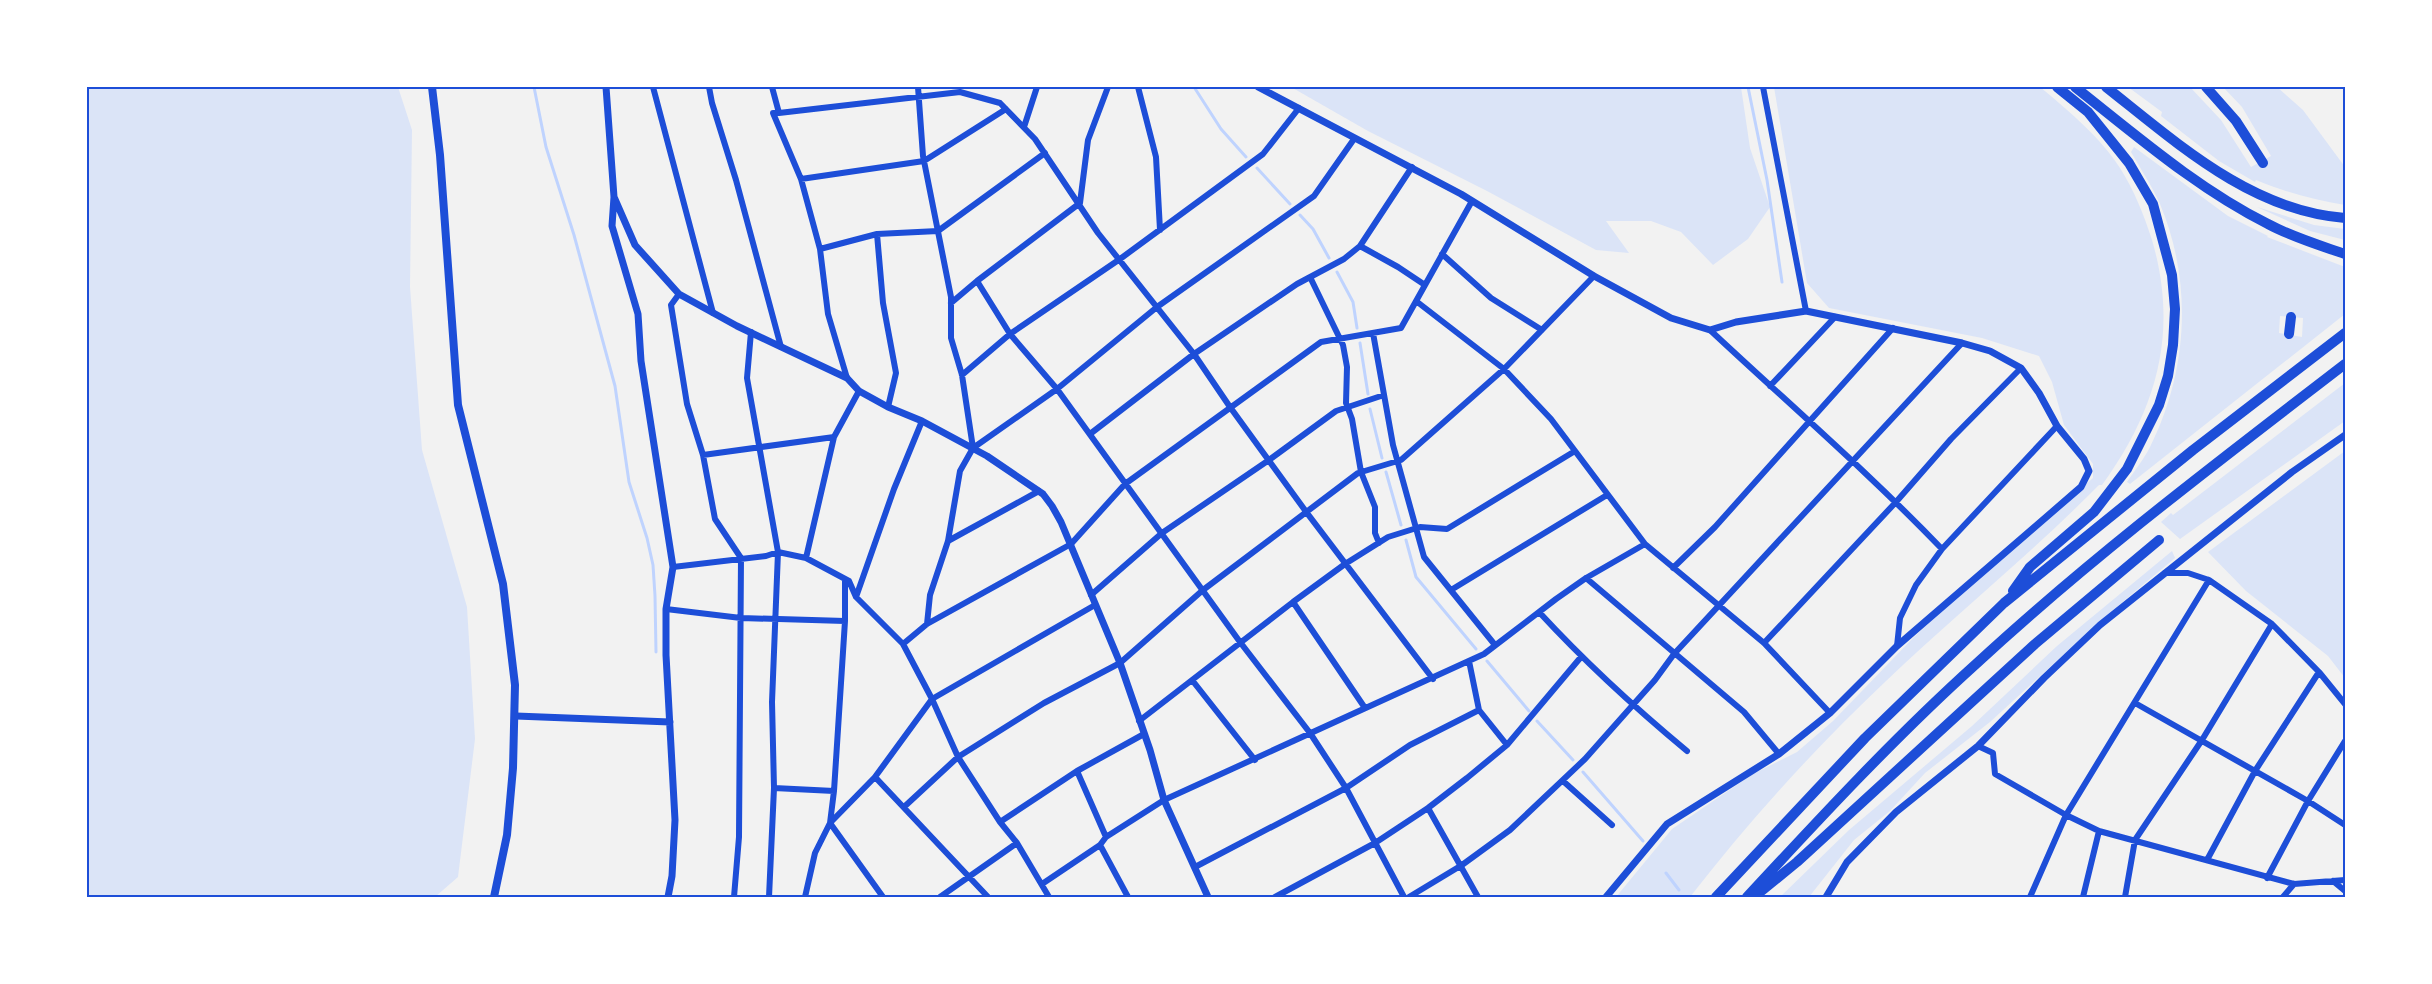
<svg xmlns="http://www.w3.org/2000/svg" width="2432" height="984" viewBox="0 0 2432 984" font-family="Figtree,sans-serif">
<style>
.green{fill:#dbe4f7;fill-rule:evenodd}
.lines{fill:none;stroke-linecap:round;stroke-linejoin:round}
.stream{stroke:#bfd3fe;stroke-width:3}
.minor{stroke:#1d4ed8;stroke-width:6}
.tertiary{stroke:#1d4ed8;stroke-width:7}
.secondary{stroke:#1d4ed8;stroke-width:8}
.motorway{stroke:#1d4ed8;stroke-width:10}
.neatline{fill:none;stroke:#1d4ed8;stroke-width:2}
</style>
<rect width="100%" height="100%" fill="#f2f2f2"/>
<path class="green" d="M87,87H398L412,130L410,287L422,450L467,607L475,739L458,877L435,897H87Z
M1291,87H1741L1750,148L1770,207L1748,239L1713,265L1681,232L1651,221H1606L1629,253L1596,250L1487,191L1368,131Z
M1774,87H2040C2069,111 2100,137 2120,168C2134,190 2144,215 2152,240C2179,332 2157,409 2102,485H2099C2031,554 1955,615 1885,682C1815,748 1749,821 1690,897H1616L1672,829L1753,774L1797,752L1833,721L1914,637L2002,556L2093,478V464L2064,425L2052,382L2039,356L1982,338L1829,308L1807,283Z
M2128,87H2190L2221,120L2251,167L2271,156L2242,107L2223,87H2277L2303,110L2345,167V205C2314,200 2285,192 2256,180L2255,182L2219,161L2161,116L2162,112Z
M2134,147L2228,216L2268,236L2267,237L2345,267V314L2130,484L2127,482C2135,470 2144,459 2150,447C2188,371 2193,283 2160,204C2152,186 2140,168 2131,152ZM2280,316L2303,318L2302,337L2279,333Z
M2257,207L2314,225L2345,229V240L2310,231Z
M2345,383V421L2180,539L2161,522L2171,513L2173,515Z
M2345,451V678L2328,656L2246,591L2208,552Z
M2172,551L2175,558L2107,615L1990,722L1925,773L1890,811L1854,840L1809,897H1780L1849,830L1972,726L2057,646Z"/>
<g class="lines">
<path class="stream" d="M534,87L546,147L574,235L615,386L629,482L647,538L653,565L655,596L656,652
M1194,87L1221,129L1246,157
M1748,87L1767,180L1782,282
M1257,168L1290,204
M1300,215L1313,229L1329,258
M1337,272L1353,302L1357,328
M1360,343L1368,394
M1370,409L1382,458
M1386,472L1401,525
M1406,540L1416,577L1476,649
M1487,661L1529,711
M1537,721L1573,760
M1583,772L1643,841
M1666,873L1679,890"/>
<path class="minor" d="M653,87L713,313
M709,87L712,103L736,180L781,347
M772,87L779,113H773L801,179L820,249L828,314L847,378
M918,87L923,156L951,297V338L962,375L973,448
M1138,87L1156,157L1160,230
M1763,87L1806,311
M779,113L960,92L1000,103L1035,139L1098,233L1194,354L1230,407L1307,513L1433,679
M1024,127L1037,87
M801,179L924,161L1006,109
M877,234L883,303L896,373L888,407
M1360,246L1398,267L1425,285
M820,249L877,234L938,231L1045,153
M1442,254L1491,298L1542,330
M1310,277L1343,345L1347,367L1346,403L1352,419L1361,472L1375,507V533L1379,543
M977,281L1010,334L1057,389L1240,642L1310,733L1346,788L1404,897
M679,294L671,305L687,404L703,455L715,519L741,558L739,837L734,897
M1416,301L1504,369L1551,419L1645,544L1764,643L1830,713
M951,303L977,281L1080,203L1088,140L1108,87
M1710,330C1788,403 1868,472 1942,549
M751,332L747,378L778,552L772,702L774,788L769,897
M1373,333L1393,445L1424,557L1495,645
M962,375L1010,334L1120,259L1263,154L1299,108
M1770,386L1835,317
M1090,434L1194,354L1297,284L1344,259L1360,246L1412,167
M703,455L834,437
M948,541L1039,491
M806,558L834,437L859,391
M673,567L766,556L778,552L806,558L849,581L856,597L903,644L932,699L958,757L1000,822L1017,843L1049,897
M1673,568L1715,527L1893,328
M2165,573H2188L2209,580L2272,624L2319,672L2345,704
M1586,578L1744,712L1779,754
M1451,590L1607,495
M1091,595L1162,533L1269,460L1336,411L1384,395
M856,597L894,489L922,421
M1293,602L1365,708
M666,609L741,618L845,621
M1539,612C1585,662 1634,707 1687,751
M927,624L930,595L948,541L960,471L973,448L1057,389L1157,307L1314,196L1354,139
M1764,643L1896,502L1951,439L2021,368
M903,644L927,624L1071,544L1125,484L1321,342L1401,328L1472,201
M1897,646L1900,618L1916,585L1942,549L2057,426
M1469,661L1479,710L1507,745
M1192,680L1255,760
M2135,703L2308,801L2345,825
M1139,721L1293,602L1345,564L1388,537L1420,527L1447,529L1575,451
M1978,746L1993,753L1995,774L2066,815L2099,831L2294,884L2345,880
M1077,771L1106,837
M875,777L988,897
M1563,781L1612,825
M774,788L834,791
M904,807L958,757L1044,703L1120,663L1203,590L1358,473L1401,460L1504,369L1594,276
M1428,808L1478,897
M1000,822L1077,771L1144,734
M1100,845L1128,897
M2207,860L2255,771L2319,672
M1195,867L1346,788L1410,745L1479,710
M2267,878L2308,801L2345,741
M2333,881L2345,891
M1042,884L1100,845L1106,837L1164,800L1484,654L1556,599L1586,578L1645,544
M805,897L815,853L830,823L834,791L845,621V579
M883,897L830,823L875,777L932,699L1095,605
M940,897L1017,843
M1275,897L1375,843L1428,808L1467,778L1507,745L1581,657
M1409,897L1462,865L1510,830L1585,759L1655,680L1674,654L1962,343
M2030,897L2066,815L2209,580
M2083,897L2099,831
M2125,897L2135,840L2202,740L2272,624
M2283,897L2294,884"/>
<path class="tertiary" d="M606,87L614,197L612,226L638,314L641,361L673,567L666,609V655L675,820L672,876L668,897
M1258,87L1461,194L1594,276L1671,318L1710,330L1736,322L1806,311L1962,343L1990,351L2021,368L2039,393L2057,426L2084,459L2089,471L2081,487L1897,646L1830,713L1779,754L1667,824L1606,897
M614,197L635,245L679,294L737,326L847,378L859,391L888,407L922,421L987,456L1043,494L1052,506L1061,522L1120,663L1150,750L1164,800L1208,897
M516,716L670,722
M1826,897L1847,862L1896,812L1978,746L2044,678L2100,625L2292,472L2345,435"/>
<path class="secondary" d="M432,87L440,155L458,405L503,584L515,685L513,768L507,835L494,897"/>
<path class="motorway" d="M2075,87C2137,136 2198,189 2268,224C2292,237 2319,245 2345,254
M2106,87C2177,143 2251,211 2345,218
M2206,87L2236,121L2263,163
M2289,334L2291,317
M2013,591L2030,567L2094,512L2127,469L2159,405L2168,376L2173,345L2175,309L2172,275L2153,204L2129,163L2088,112L2057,87
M1759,893L1797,862L2035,644L2159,540
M1716,897L1865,738L2004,603L2193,450L2345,333
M1747,897C1821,817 1895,737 1976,664C2093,556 2219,461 2345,364"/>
</g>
<rect width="2432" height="984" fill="none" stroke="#ffffff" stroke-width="177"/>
<rect x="88" y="88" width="2256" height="808" class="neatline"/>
</svg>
